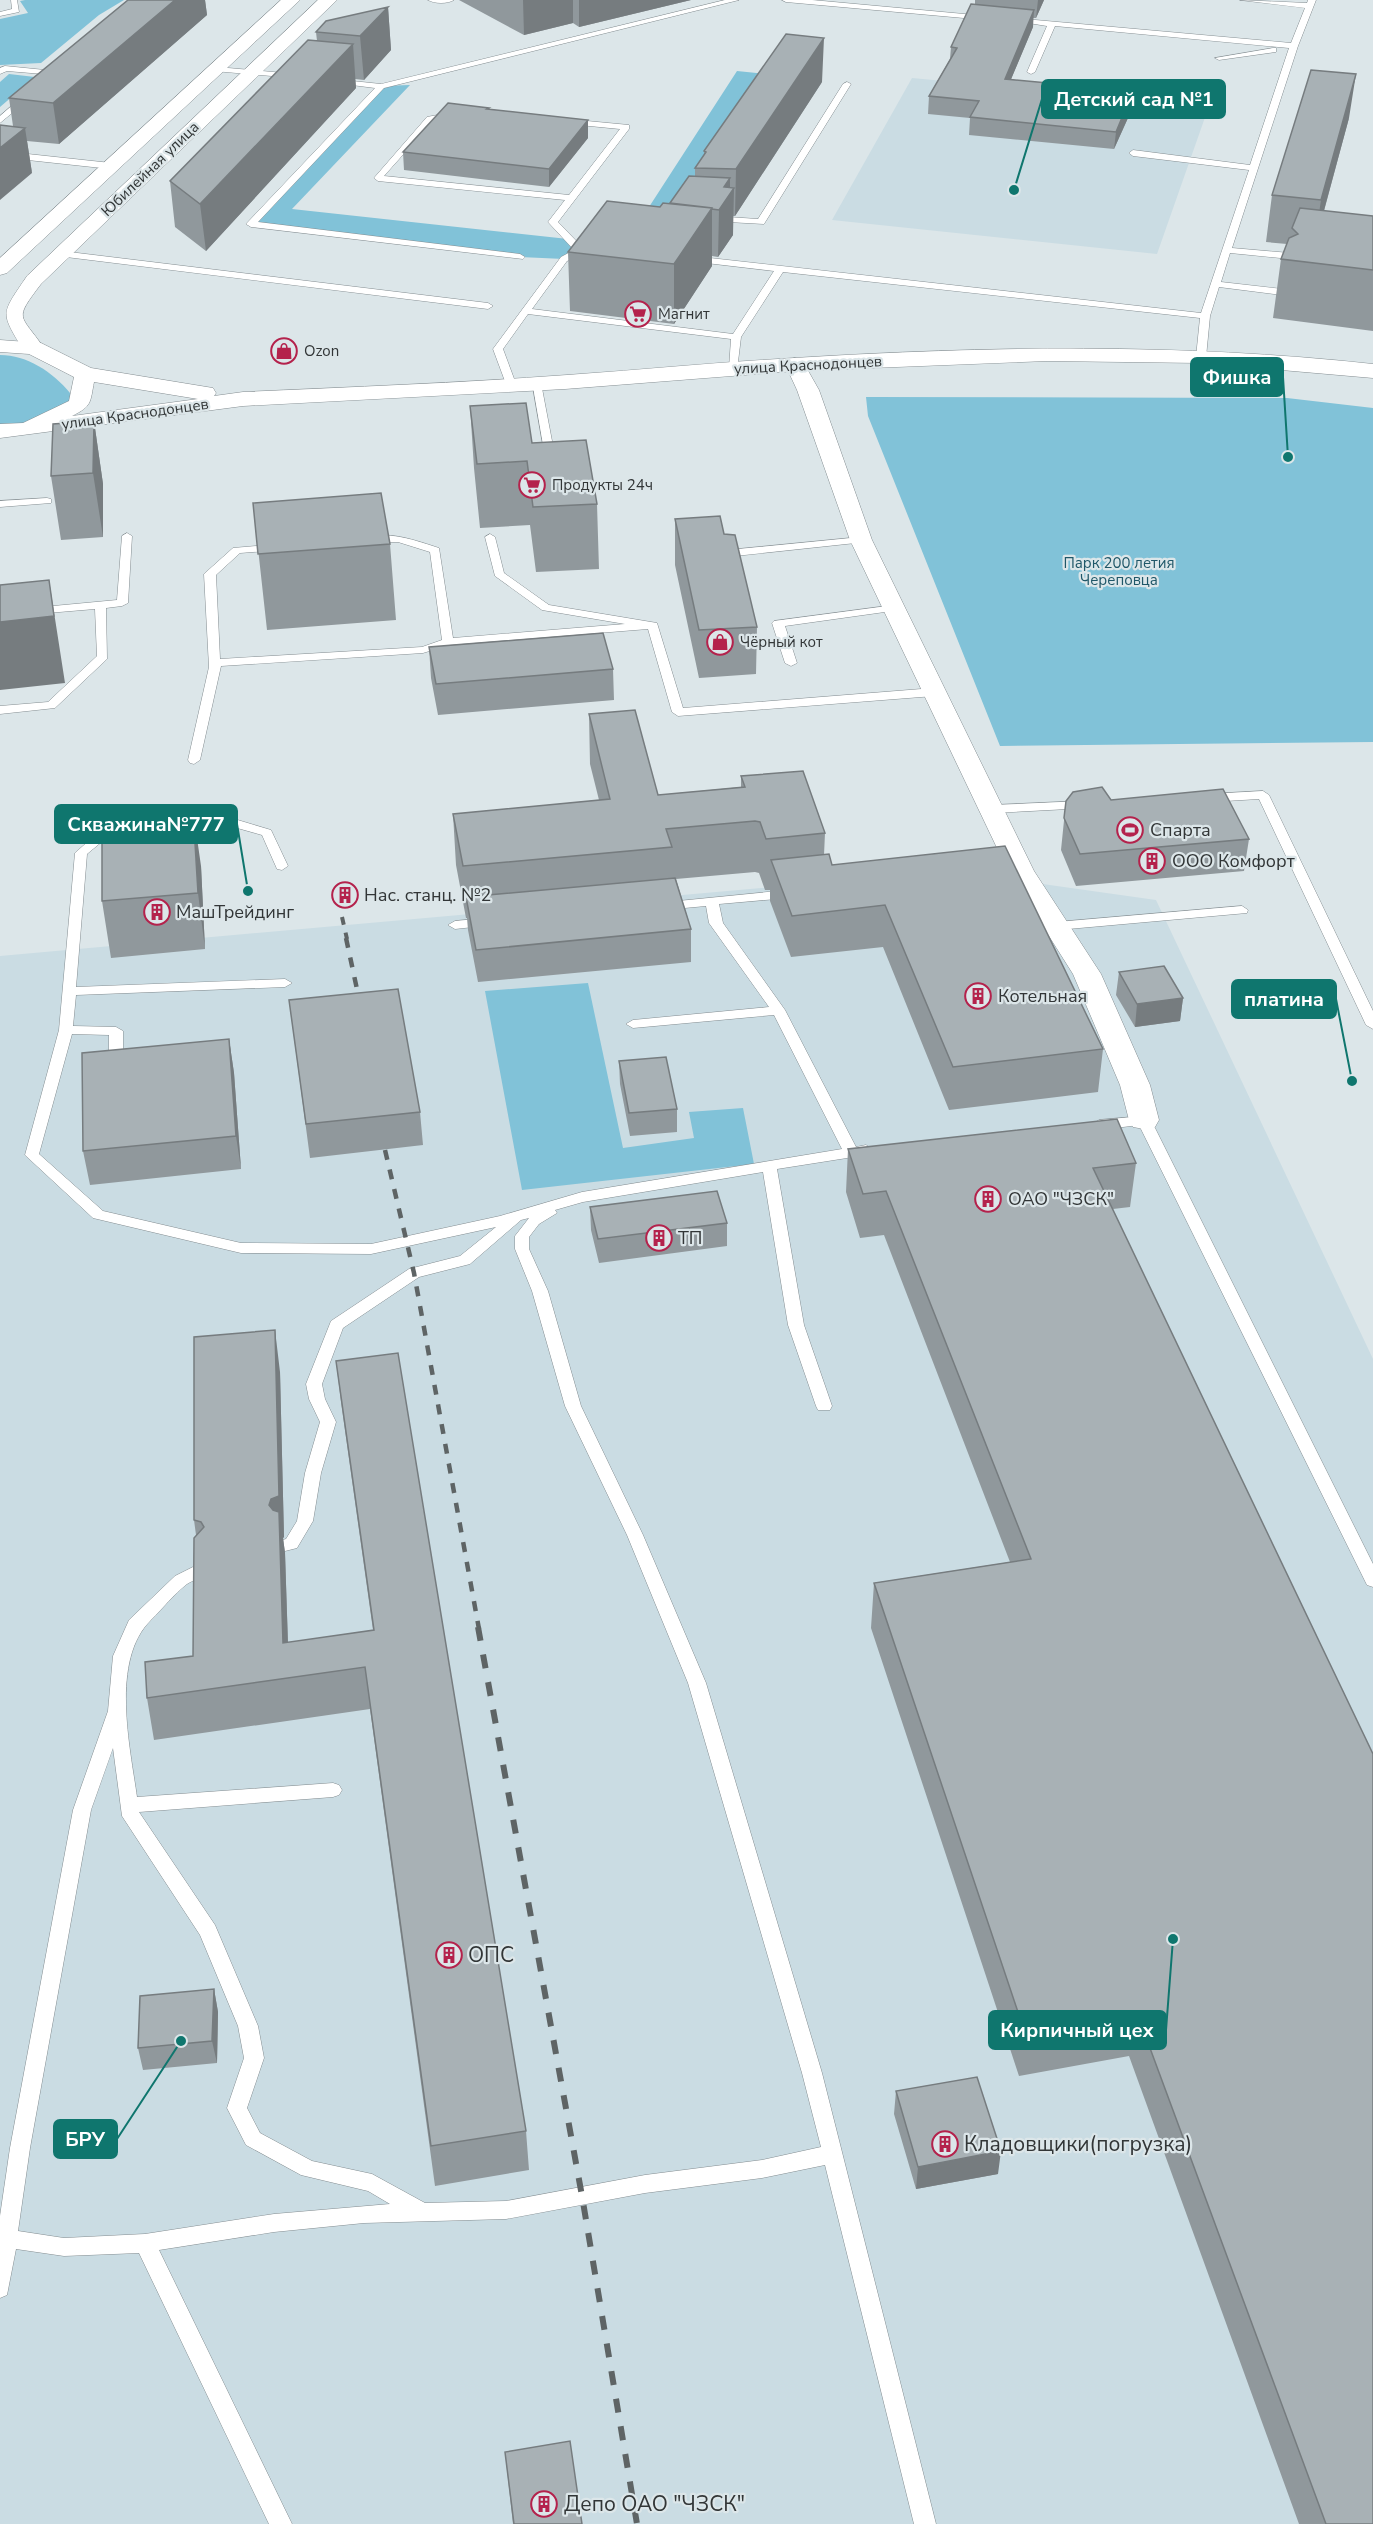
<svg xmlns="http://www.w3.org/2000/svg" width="1373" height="2524" viewBox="0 0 1373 2524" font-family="'Nunito Sans',sans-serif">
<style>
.built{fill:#cadce3}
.green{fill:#81c2d8}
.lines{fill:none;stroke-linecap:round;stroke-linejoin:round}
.service-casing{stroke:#848d91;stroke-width:1}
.minor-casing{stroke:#848d91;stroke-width:1}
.tertiary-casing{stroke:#848d91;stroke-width:1}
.secondary-casing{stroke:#848d91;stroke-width:1}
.service{fill:#fff;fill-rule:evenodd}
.minor{fill:#fff;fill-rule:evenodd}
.tertiary{fill:#fff;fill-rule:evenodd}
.secondary{fill:#fff;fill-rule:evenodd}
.rail-far2{stroke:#5e6465;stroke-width:4;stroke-dasharray:8 8;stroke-linecap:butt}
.rail-far1{stroke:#5e6465;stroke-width:4.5;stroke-dasharray:10 10;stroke-linecap:butt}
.rail{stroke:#5e6465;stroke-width:6;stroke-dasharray:14 14;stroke-linecap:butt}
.wall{fill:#90989c}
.shaded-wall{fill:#767c7f}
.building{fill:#a8b1b5;stroke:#767c7f;stroke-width:1.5}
.labels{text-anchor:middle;stroke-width:4.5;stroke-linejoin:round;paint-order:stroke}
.far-street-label{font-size:15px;fill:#323637;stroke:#dce6e9}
.far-poi-label{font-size:15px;fill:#323637;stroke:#dce6e9;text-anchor:start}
.far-park-label{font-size:15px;fill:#1f5768;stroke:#dce6e9}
.poi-label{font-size:18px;fill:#323637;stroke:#dce6e9;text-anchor:start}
.near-poi-label{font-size:21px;fill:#323637;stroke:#dce6e9;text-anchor:start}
.leader{fill:none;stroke:#0f766e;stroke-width:2}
.callout-dot{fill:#0f766e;stroke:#dce6e9;stroke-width:2}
.callout{fill:#0f766e;stroke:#0f766e;stroke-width:2}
.callout-label{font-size:20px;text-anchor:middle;font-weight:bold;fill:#fff}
</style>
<rect width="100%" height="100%" fill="#dce6e9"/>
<path class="built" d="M912,78L1209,106L1157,254L832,220Z
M951,871L1156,900L1373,1359V2524H0V956Z"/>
<path class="green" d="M25,0H124L99,15L41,63L0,65V19L28,13L20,1Z
M737,71L776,75L686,211L649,207Z
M9,74L35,77L0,107V82Z
M410,85L292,209L568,239L580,251L564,259L520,257L251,224L381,86Z
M0,355C27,355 53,372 70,393L71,401L23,424L0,426Z
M866,397L1287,398L1373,408V742L1000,746L868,416Z
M588,983L623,1148L694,1138L689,1112L743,1108L754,1164L522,1190L485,991Z"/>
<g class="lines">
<g class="service-casing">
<path id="service" d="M17,0L19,12L0,16V12L12,9L11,0Z
M428,0H454C448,4 434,4 428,0Z
M725,0H739L384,88L258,222L520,254L525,257L523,259L251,227L246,224L375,88L336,83L332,81L333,79L381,84Z
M782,0H812L986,16L990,18L986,20L786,2Z
M1240,0L1307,3L1308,0H1316L1298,46L1232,248L1301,254L1306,257L1301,260L1230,253L1221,282L1282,289L1287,292L1282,295L1219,287L1210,316L1206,357L1201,360L1196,357L1200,318L783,272L741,337L737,370L729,368L731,339L528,314L503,349L516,384L511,387L506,384L493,349L561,257L574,250L548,222L565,200L378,181L374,178L427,117L453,112L457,115L456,117L433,121L384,176L569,195L620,129L569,124L566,123V119L629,125V129L558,222L583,248L593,251L567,261L532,309L733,334L774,271L689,261L687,259L692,256L1201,313L1249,170L1133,156L1129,153L1133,150L1250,165L1289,48L1055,26L1035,72L1031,74L1027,72L1047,26L1009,20L1013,18L1291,43L1305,8Z
M1273,48H1276V52L1219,60L1215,58Z
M5,66L55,71L59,73L55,75L7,71L0,74V68Z
M217,67L295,74L299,76L295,78L214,71L213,69Z
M847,82L851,84L764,224L710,221V217L713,216L758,219L843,84Z
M22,97L29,99L0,123V116Z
M0,151L111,163L115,166L111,169L0,157Z
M61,251L488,303L493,306L488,309L58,256L56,254Z
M532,381L541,383L556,462L551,465L546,462Z
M47,498L51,499V503L0,507V501Z
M127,533L132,536L128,603L122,606L106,608L107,659L55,708L0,714V706L48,702L97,656L95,609L0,617V611L117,600L122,536Z
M490,534L495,537L504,573L549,605L657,623L683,708L934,688L940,692L934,696L678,716L672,712L648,629L449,645L423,653L221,666L200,760L194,764L190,763L188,760L209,667L204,574L233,548L279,544L284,547L279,550L240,553L216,575L220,659L422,647L442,640L430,552L398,542L365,543L364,541C381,527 420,542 439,548L453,638L625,624L542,610L495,576L485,537Z
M861,537L865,538V542L735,556L736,560L731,563L727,562L723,553L728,550Z
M895,605L901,608L899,610L785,626L797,663L791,666L785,663L772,623L774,621Z
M1263,791L1269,795L1373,1011V1029L1366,1025L1259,799L1209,802L1203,798L1209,794Z
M1083,801L1089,805L1087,808L994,813L988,809L994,805Z
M175,818H231L271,830L288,866L282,870L277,869L262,835L230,826L171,825V819Z
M119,825L125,829L123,832L110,835L87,854L76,987L285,979L292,983L285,987L76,995L73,1026L116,1027L123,1031V1070L116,1074L109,1070V1035L72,1034L39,1154L103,1211L241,1243L371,1244L500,1216L582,1192L842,1149L774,1015L633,1028L626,1024L633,1020L769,1007L709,923L706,906L663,910L657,906L658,903L788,890L794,894L788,898L719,904L723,923L785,1010L856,1147L866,1145L873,1150L866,1155L777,1169L804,1325L832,1406L830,1410H818L816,1406L788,1325L763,1172L583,1202L555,1210L557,1213L539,1224L529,1237V1249L548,1291L581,1406L643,1535L706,1683L822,2073L936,2524H914L825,2165L762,2178L645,2193L506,2219L364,2223L274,2232L159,2250L292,2524H269L139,2253L64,2256L16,2249L7,2295L0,2298V2216L10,2148L73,1810L108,1711L113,1656L129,1620L175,1576L201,1563L207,1565L209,1569C205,1577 195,1579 187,1584C174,1594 163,1608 151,1620C110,1660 130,1747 137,1797L333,1783L339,1785L342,1790L339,1795L333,1797L139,1812L215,1925L258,2026L264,2058L247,2108L260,2133L312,2161L372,2174L425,2203L506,2201L645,2175L762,2160L821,2147L802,2073L688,1683L627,1535L565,1406L532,1291L515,1249V1236L529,1218L521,1220L470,1264L419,1277L343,1328L322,1384L325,1399L336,1422L321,1473L313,1521L297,1548L285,1551L279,1549L277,1545L279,1541L286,1539L297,1521L305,1473L320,1422L309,1399L306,1384L331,1321L409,1269L460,1256L496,1227L371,1254L241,1253L93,1218L25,1155L59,1030L75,853L102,829ZM113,1748L122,1816L200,1935L238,2026L244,2058L227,2108L246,2145L301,2175L368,2191L390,2204L274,2214L145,2234L64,2238L18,2231L30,2148L91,1810Z
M1242,906L1248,910L1247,913L1057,930L1050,926L1057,922Z
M487,918L492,919L494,922L492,925L455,929L448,925L455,921Z
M1144,1116L1151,1120L1373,1564V1587L1367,1585L1365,1581L1139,1125L1099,1130L1092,1125L1099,1120Z"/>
</g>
<g class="minor-casing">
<path id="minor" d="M795,358L802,360L819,390L872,540L1034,871L1101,974L1150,1085L1159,1120L1155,1127L1144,1129L1133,1127L1129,1120L1120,1085L1073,974L1008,871L850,540L797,390L785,364L788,360Z"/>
</g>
<g class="tertiary-casing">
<path id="tertiary" d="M281,0H300L7,273L0,275V258Z
M318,0H337L41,284C13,321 20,313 44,348L41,353H25C0,311 0,316 27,276Z"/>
</g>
<g class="secondary-casing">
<path id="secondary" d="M0,340L41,343L91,368L213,388L216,393L214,396L243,392C351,387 459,383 567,375C642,370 718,362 794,358C986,346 1181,343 1373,364V378L1201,363L1047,361L795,371L565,389L243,406L0,438V424L23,423L69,401L74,377L29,354L0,352ZM94,382L198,399L72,416C92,406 90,403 94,382Z"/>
</g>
<use href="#service" class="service"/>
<use href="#minor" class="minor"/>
<use href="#tertiary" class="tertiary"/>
<use href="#secondary" class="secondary"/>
<path class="rail-far2" d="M342,917L347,939"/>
<path class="rail-far1" d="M346,938L361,1008
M385,1150L414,1273L479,1629"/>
<path class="rail" d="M478,1627L582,2196L637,2524"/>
</g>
<path class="wall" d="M128,0H205L207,15L59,144L27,141L32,173L13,126L9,98Z
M459,0H691L579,27L573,23L524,35Z
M975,0H1044L1036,18H1033V27L1011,79L1132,109L1114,149L969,135L970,118L928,114L929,96L950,59L951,47L975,5Z
M388,7L391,50L364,80L355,79L356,88L206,251L175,227L170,181L317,41L316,32Z
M822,82L735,216H733V235L718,257L712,256V266L674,324L570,311L568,252L660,207L670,203L695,177V168L704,155V151Z
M489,108V110L588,120V138L549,187L404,170L403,152Z
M1349,118L1324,211L1373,216V331L1273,318L1281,259L1287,244L1266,242L1272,195Z
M470,406L532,443L597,504L599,569L536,572L530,525L480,528L474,468Z
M94,421L103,484V537L61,540L51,476Z
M253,503L390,544L396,620L267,630Z
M675,519L724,534L757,627L756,674L699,678L675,565Z
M429,647L613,669L614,700L438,715L431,678Z
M589,714L658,795L741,787V776L825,833L824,855L832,865L1103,1049L1098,1092L949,1110L883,947L791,957L770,901V890H765L759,873L755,872L676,879L691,929V962L478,982L468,930L467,918H466L456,865L453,814L599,800L590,764Z
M1111,800L1249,839L1244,871L1076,886L1061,850L1066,801Z
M201,866L205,949L111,958L102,901Z
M1119,972L1183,998L1180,1021L1135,1027L1116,995Z
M289,1000L420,1112L423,1145L310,1158Z
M229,1039L234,1073L241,1169L90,1185L83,1151Z
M619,1061L677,1109V1132L630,1136L620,1084Z
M848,1149L1136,1163L1130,1207L1113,1209L1373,2524H1299L1129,2056L1019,2076L871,1628L874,1583L1010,1562L884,1235L860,1238L846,1192Z
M590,1207L727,1223V1246L599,1263L591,1230Z
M336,1361L526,2131L529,2170L435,2186L370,1709L154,1740L147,1698L193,1656L196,1535L194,1520L280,1372L284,1537L283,1538L285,1553L288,1643L373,1630L341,1402Z
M214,1989L218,2012L217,2063L143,2070L138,2048Z
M896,2091L998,2174L916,2189L894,2114Z
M505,2452L582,2524H513Z"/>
<path class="shaded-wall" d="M175,0H205L207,15L59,144L53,103Z
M523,0H573V23L524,35Z
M579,0H691L579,27Z
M1038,0H1044L1036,18Z
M388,7L391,50L364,80L360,36Z
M1034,10L1033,27L1004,96L1005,79Z
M824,38L822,82L735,216L736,169Z
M353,44L356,88L206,251L200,204Z
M1356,74L1349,118L1314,247L1321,200Z
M1133,91L1132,109L1114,149L1116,132Z
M588,120V138L549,187V169Z
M25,128L32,173L0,200V148Z
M730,178V194L734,188L733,235L718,257L719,210L724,187Z
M712,208V266L674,324V264Z
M94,421L103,484V537L93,473Z
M49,580L65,683L0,690V622Z
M193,810L201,866L205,949L198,893Z
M1183,998L1180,1021L1135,1027L1137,1004Z
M229,1039L234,1073L241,1169L236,1136Z
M275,1330L280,1372L284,1537L283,1538L285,1553L289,1678L283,1643L269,1505Z
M214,1989L218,2012L217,2063L212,2041Z
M1001,2151L998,2174L916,2189L918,2167Z"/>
<path class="building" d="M128,0H175L53,103L9,98Z
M971,4L1034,10L1005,79L1133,91L1116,132L970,117L979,101L929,96L957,48L951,47Z
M388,7L360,36L316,32L326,21Z
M786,34L824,38L736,169L695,168L706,152L704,151Z
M308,40L353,44L200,204L170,181Z
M1311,70L1356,74L1321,200L1272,195Z
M448,103L489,108L487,109L588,120L549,169L403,152Z
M0,125L25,128L0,148Z
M689,176L730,178L724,187L734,188L719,210L712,209V208L670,203Z
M607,201L660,207L663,203L712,208L674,264L568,252Z
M1300,208L1373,216V270L1281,259L1289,238L1298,234L1292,228Z
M526,403L532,443L586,440L597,504L533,507L527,461L477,464L470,406Z
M94,421L93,473L51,476L53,424Z
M381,493L390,544L258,554L253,503Z
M720,516L724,534L735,535L757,627L699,630L675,519Z
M49,580L54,616L0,622V585Z
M603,633L613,669L436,684L429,647Z
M635,710L658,795L745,787L741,776L803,771L825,833L766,839L760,822L755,821L666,829L672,847L463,866L453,814L610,799L589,714Z
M1102,787L1111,800L1223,789L1249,839L1080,854L1064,818L1066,801L1073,792Z
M193,810L198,893L102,901V818Z
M1005,846L1103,1049L953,1067L885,905L792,916L771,860L829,854L832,865Z
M675,878L691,929L476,950L466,897Z
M1164,966L1183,998L1137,1004L1119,972Z
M398,989L420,1112L306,1124L289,1000Z
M229,1039L236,1136L83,1151L82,1053Z
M666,1057L677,1109L629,1113L619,1061Z
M1117,1119L1136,1163L1093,1168L1373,1754V2524H1326L1137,2013L1025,2033L874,1583L1031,1559L886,1191L863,1194L848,1149Z
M717,1191L727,1223L598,1239L590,1207Z
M275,1330L279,1496L271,1499L269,1505L273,1510L279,1512L283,1643L374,1630L336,1361L398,1353L526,2131L431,2146L365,1667L147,1698L145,1662L193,1656L194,1538L204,1527L201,1522L194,1520V1337Z
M214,1989L212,2041L138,2048L140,1996Z
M977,2077L1001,2151L918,2167L896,2091Z
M570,2441L582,2524H514L505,2452Z"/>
<defs>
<g id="supermarket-ring" transform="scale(1.35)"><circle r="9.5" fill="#dce6e9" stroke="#b4224c" stroke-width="1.5"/><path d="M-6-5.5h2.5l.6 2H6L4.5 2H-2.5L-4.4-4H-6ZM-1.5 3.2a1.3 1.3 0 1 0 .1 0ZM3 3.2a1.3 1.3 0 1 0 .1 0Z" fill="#b4224c"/></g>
<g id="shop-ring" transform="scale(1.35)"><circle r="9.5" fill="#dce6e9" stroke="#b4224c" stroke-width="1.5"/><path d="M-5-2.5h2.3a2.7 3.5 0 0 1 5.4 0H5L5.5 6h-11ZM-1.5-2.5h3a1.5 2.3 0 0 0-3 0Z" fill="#b4224c"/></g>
<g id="stadium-ring" transform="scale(1.35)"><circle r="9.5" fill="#dce6e9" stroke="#b4224c" stroke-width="1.5"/><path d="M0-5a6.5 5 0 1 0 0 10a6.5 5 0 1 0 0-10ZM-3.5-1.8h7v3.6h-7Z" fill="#b4224c"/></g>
<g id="building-ring" transform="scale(1.35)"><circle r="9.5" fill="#dce6e9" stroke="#b4224c" stroke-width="1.5"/><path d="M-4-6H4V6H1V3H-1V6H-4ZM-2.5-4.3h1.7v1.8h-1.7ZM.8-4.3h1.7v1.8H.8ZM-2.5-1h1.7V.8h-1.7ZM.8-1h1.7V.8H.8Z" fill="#b4224c"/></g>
</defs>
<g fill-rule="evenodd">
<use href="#supermarket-ring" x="638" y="314"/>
<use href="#shop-ring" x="284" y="351"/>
<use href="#supermarket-ring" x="532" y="485"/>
<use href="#shop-ring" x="720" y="642"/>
<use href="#stadium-ring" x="1130" y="830"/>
<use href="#building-ring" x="1152" y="861"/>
<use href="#building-ring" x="345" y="895"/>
<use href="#building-ring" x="157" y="912"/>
<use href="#building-ring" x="978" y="996"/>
<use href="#building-ring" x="988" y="1199"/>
<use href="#building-ring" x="659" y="1238"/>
<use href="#building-ring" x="449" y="1955"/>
<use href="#building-ring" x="945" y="2144"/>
<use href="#building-ring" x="544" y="2504"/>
</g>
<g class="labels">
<g class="far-street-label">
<text transform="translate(150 169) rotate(-44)" y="5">Юбилейная улица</text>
<text transform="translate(808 365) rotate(-3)" y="5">улица Краснодонцев</text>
<text transform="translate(135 414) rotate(-8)" y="5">улица Краснодонцев</text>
</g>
<g class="far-poi-label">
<text x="658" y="319">Магнит</text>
<text x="304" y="356">Ozon</text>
<text x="552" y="490">Продукты 24ч</text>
<text x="740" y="647">Чёрный кот</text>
</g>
<g class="far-park-label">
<text x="1119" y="568">Парк 200 летия<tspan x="1119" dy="17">Череповца</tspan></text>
</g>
<g class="poi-label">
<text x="1150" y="836">Спарта</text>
<text x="1172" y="867">ООО Комфорт</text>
<text x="364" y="901">Нас. станц. №2</text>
<text x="176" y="918">МашТрейдинг</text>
<text x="998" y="1002">Котельная</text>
<text x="1008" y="1205">ОАО "ЧЗСК"</text>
<text x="678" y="1244">ТП</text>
</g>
<g class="near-poi-label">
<text x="468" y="1962">ОПС</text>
<text x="964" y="2151">Кладовщики(погрузка)</text>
<text x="564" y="2511">Депо ОАО "ЧЗСК"</text>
</g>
</g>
<path class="leader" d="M1014 190L1042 99M1288 457L1283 377M248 891L237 824M1352 1081L1336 999M1173 1939L1166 2030M181 2041L117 2139"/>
<g class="callout-dot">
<circle cx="1014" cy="190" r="6"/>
<circle cx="1288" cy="457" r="6"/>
<circle cx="248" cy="891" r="6"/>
<circle cx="1352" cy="1081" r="6"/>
<circle cx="1173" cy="1939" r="6"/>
<circle cx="181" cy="2041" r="6"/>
</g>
<g class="callout">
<rect x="1042" y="80" width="183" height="38" rx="6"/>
<rect x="1191" y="358" width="92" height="38" rx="6"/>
<rect x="55" y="805" width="182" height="38" rx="6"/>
<rect x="1232" y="980" width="104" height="38" rx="6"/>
<rect x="989" y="2011" width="177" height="38" rx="6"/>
<rect x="54" y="2120" width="63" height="38" rx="6"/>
</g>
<g class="callout-label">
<text x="1134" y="106">Детский сад №1</text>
<text x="1237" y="384">Фишка</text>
<text x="146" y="831">Скважина№777</text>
<text x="1284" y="1006">платина</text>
<text x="1077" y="2037">Кирпичный цех</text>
<text x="85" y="2146">БРУ</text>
</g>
</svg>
